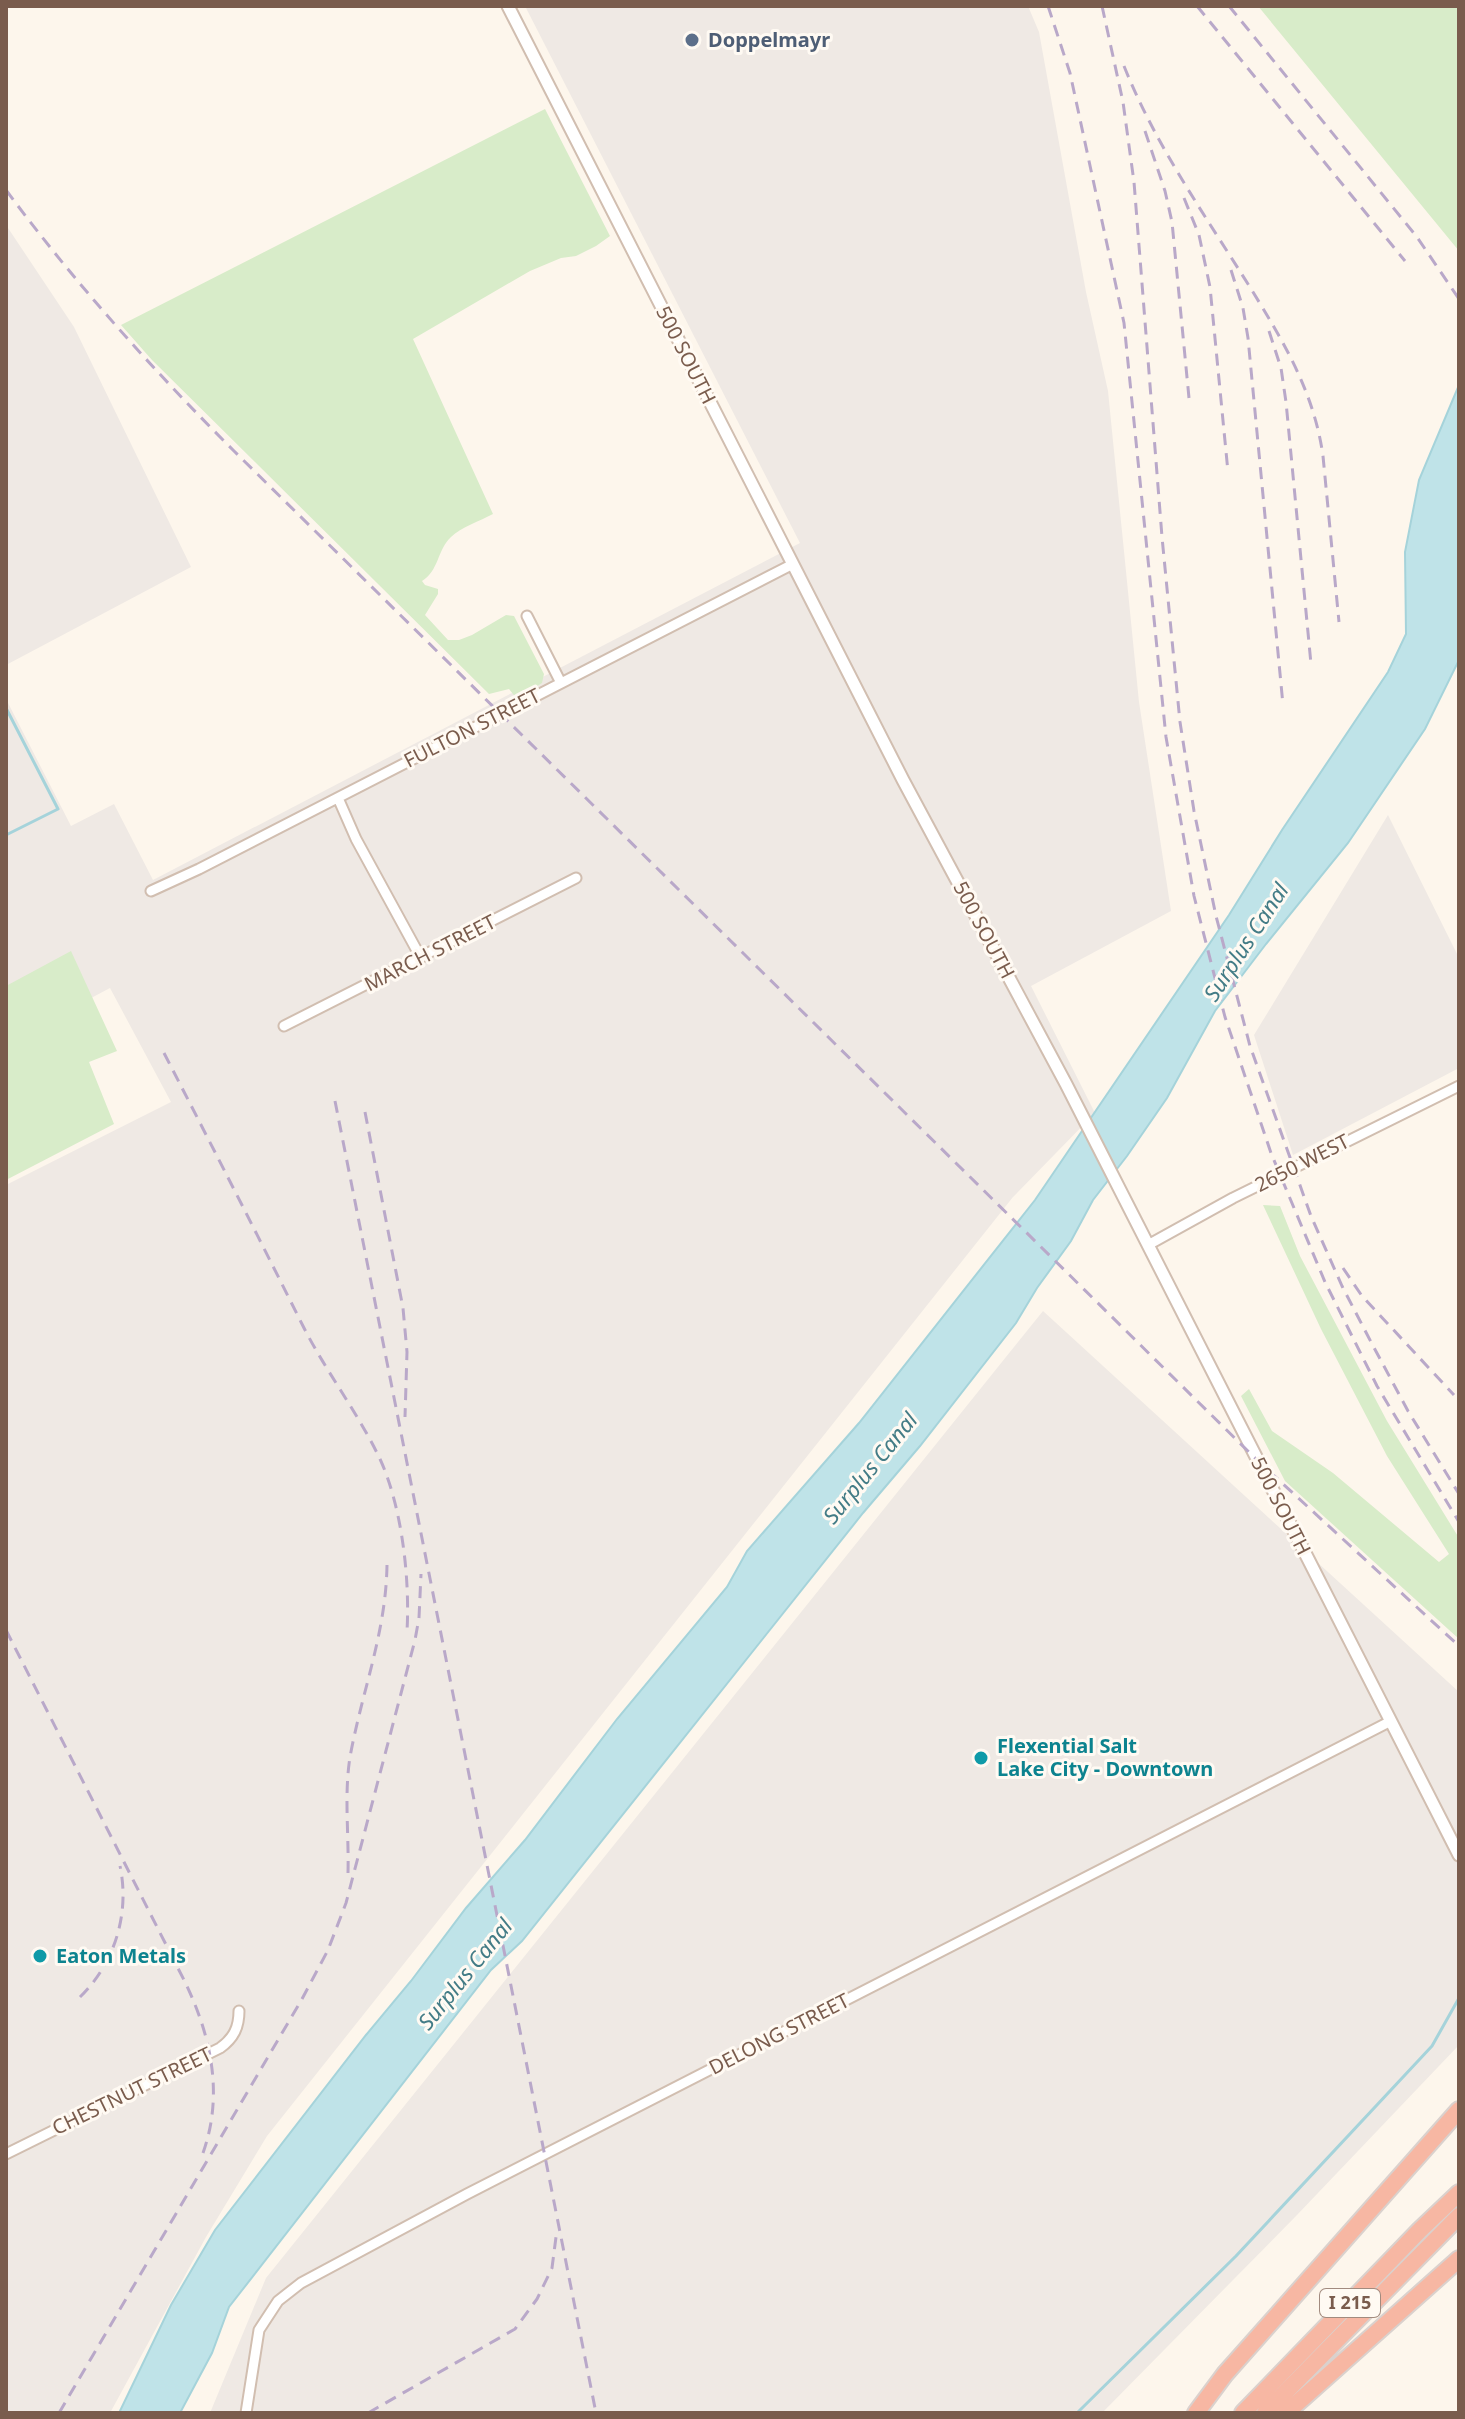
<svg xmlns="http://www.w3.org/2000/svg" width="1465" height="2419" viewBox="0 0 1465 2419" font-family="'Noto Sans',sans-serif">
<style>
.industrial{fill:#efe9e4}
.green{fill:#d8ecc9}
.water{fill:#bfe3e8;stroke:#a5d3da;stroke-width:2}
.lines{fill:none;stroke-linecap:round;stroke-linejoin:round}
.stream{stroke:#a5d3da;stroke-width:3}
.minor-casing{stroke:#d1beb0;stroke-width:13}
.tertiary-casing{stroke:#d1beb0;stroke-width:15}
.motorway-casing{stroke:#dad1cd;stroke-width:20}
.minor{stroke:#fff;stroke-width:9}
.tertiary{stroke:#fff;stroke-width:11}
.motorway{stroke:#f7b7a3;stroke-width:16}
.rail{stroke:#b9a8c9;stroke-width:3;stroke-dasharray:12 8;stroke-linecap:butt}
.service-dot{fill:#5c6f8a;stroke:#fffaf3;stroke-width:3}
.culture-dot{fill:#0f9aa8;stroke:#fffaf3;stroke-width:3}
.labels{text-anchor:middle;stroke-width:6;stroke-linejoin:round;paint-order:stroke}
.shield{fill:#fffaf3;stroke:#a28b7f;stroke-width:2}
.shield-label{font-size:18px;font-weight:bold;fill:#7a5c4d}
.service-label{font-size:20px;font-weight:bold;fill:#4e5e75;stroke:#fffaf3;text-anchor:start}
.street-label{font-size:20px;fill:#7a5c4d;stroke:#fffaf3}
.culture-label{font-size:20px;font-weight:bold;fill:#0d838f;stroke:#fffaf3;text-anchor:start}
.water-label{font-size:22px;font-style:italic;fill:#437c86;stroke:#fffaf3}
</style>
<rect width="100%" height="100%" fill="#fdf6ec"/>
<path class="industrial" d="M525,6H1028L1039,32L1086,292L1108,391L1139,702L1171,911L1031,986L1095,1113L1013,1197L267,2136L206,2237L110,2413H6V1185L171,1102L110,988L14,1039L6,1024V699L71,826L114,804L153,880L800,543Z
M6,225L74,327L191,567L6,665Z
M1388,815L1459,958V1068L1293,1155L1254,1035Z
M1043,1311L1459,1692V2045L1297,2215L1102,2413H210L266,2278Z"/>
<path class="green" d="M1258,6H1459V251Z
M545,109L610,236L596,246L576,256L561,258L530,271L413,339L493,514C480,521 461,527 451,537C437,550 439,571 422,581L425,585L438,589V594L425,615L448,640H459L472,635L506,615L514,616L544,674L542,683L517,699L509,689L489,694L152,360L121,325Z
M71,951L117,1051L89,1062L114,1124L6,1180V986Z
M1263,1205L1280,1206L1300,1256L1387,1421L1459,1538V1639L1285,1481L1241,1396L1249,1389L1272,1431L1333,1473L1439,1562L1449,1554L1387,1456L1321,1329Z"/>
<path class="water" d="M1459,385V660L1425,729L1348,843L1266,944L1215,1011L1167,1098L1127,1156L1093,1200L1071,1241L1037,1288L1016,1323L920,1446L863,1513L522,1941L491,1970L229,2307L212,2353L180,2413H119L171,2305L215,2230L366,2035L411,1981L466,1908L525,1840L617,1719L727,1587L747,1551L859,1423L1035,1200L1229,915L1282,830L1388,672L1406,634L1405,552L1419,480Z"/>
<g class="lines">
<path class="stream" d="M6,708L58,809L6,835
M1077,2413L1236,2256L1432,2046L1459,1998"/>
<g class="minor-casing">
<path id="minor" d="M527,616L561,683
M338,798L356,839L421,958
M151,891L199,869L793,564
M284,1026L576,878
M1148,1245L1233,1198L1459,1086
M6,2154L220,2048C234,2038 239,2027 239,2011
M246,2413L259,2330L278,2301L301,2283L467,2194L1391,1721"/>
</g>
<g class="tertiary-casing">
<path id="tertiary" d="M508,6L903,780L1066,1084L1459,1855"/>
</g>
<g class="motorway-casing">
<path id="motorway" d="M1196,2413L1225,2374L1459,2110
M1243,2413L1420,2230L1459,2193
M1265,2413L1459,2216
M1286,2413L1459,2259"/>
</g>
<use href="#minor" class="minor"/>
<use href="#tertiary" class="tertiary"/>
<use href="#motorway" class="motorway"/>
<path class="rail" d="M1048,6L1070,73L1124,323L1166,737L1194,896L1225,1017L1271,1153L1325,1282L1377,1386L1459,1522
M1102,6L1123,102L1134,182L1162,537L1180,722L1194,811L1216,916L1250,1046L1311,1216L1342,1286L1371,1342L1408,1411L1459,1494
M1197,6L1405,261
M1229,6L1417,237L1459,299
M1124,66C1155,144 1204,214 1248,284C1282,339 1314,391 1323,456L1339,622
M1145,131L1165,191L1172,222L1189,398
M6,190C75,283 152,369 234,451L1257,1460L1459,1646
M1184,198L1199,235L1210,287L1228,472
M1231,270L1243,308L1248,338L1283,705
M1269,331L1281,368L1286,402L1311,664
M164,1053C211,1144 258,1236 304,1328C327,1373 358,1413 380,1459C402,1507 410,1579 407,1631
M335,1101L596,2413
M365,1112L403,1308L407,1352L405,1417
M1343,1268L1362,1296L1454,1395
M6,1630L184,1980C211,2035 224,2094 203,2153
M348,1873C349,1834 344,1795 350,1757C362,1691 386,1633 387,1565
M80,1997C115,1963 130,1913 120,1866
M59,2413L302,1999L328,1950L346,1903L415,1640L419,1618L421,1574
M368,2413L515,2329L537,2299L552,2268L556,2237"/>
</g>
<circle class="service-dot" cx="692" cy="40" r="8"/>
<g class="culture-dot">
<circle cx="981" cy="1758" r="8"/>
<circle cx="40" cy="1956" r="8"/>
</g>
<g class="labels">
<rect class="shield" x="1320" y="2289" width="60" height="28" rx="6"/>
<g class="shield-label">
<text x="1350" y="2309">I 215</text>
</g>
<g class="service-label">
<text x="708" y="47">Doppelmayr</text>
</g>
<g class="street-label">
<text transform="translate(686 355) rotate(63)" y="7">500 SOUTH</text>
<text transform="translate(472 728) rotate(-27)" y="7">FULTON STREET</text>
<text transform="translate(984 930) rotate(62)" y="7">500 SOUTH</text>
<text transform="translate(430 953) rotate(-27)" y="7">MARCH STREET</text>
<text transform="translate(1302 1163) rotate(-27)" y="7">2650 WEST</text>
<text transform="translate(1281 1506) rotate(63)" y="7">500 SOUTH</text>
<text transform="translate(779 2034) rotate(-27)" y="7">DELONG STREET</text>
<text transform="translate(132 2091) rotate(-26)" y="7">CHESTNUT STREET</text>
</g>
<g class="culture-label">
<text x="997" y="1753">Flexential Salt<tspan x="997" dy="23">Lake City - Downtown</tspan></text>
<text x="56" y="1963">Eaton Metals</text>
</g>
<g class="water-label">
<text transform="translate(1246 942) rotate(-57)" y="8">Surplus Canal</text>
<text transform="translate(870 1468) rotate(-51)" y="8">Surplus Canal</text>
<text transform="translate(465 1974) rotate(-51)" y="8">Surplus Canal</text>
</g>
</g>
<rect width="1465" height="2419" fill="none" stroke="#7a5c4d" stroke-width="16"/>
</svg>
